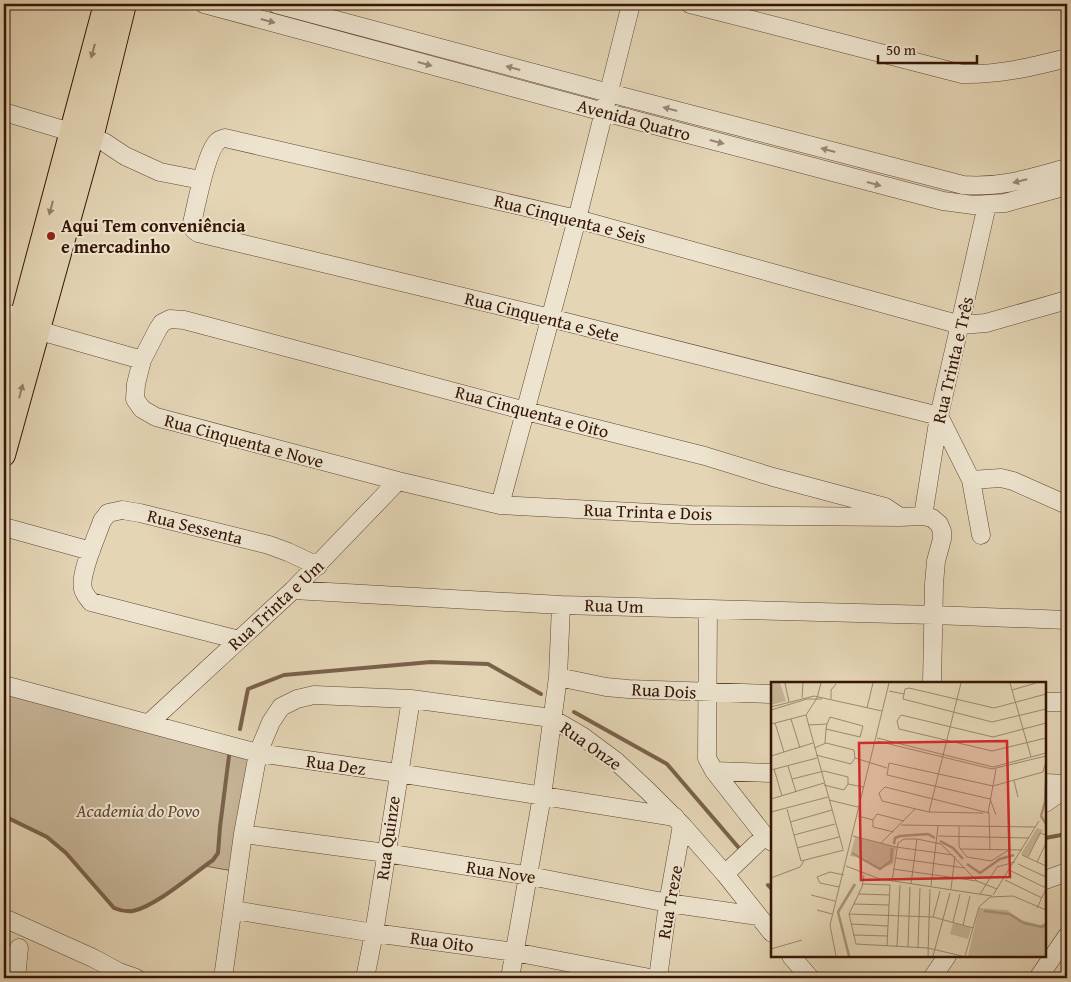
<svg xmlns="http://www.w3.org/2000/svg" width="1071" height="982" viewBox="0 0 1071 982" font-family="'Gentium Book Plus',serif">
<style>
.green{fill:#c6b497;stroke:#7e644e}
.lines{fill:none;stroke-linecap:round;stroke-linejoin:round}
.stream{stroke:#7a614b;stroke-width:4}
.minor-casing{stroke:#614531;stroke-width:19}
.major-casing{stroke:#351505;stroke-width:24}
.minor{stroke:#ede4cf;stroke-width:18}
.major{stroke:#e4d5b5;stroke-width:22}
.oneway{fill:#9a8774}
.oneway2{fill:#957f66}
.poi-dot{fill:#8f2418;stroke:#ede4cf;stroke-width:2}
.labels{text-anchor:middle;stroke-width:4;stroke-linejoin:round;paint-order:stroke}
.street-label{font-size:18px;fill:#351505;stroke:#ede4cf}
.poi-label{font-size:18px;font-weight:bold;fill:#351505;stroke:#ede4cf;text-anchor:start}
.park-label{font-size:18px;font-style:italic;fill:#604531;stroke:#ede4cf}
.inset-river{fill:none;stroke:#a89479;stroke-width:2.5}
.inset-road{fill:none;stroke:#9e886f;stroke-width:1}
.view{fill:#d62828;fill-opacity:0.15;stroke:#d62828;stroke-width:2.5}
.inset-edge{fill:none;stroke:#351505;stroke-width:2.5}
</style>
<rect width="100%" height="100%" fill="#e4d5b5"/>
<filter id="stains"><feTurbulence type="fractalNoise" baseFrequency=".004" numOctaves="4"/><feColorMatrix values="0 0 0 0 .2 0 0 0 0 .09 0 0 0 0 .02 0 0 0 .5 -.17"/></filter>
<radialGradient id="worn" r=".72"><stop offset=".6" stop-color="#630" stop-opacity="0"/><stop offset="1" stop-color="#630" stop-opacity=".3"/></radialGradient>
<path class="green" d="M4,689L252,755L233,871L205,866C180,882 145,919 114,908L66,853L47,837L4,816Z"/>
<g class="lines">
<path class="stream" d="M574,712L667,764L739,848
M240,729L248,689L284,675L431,662L488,664L541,694
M4,816L47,837L66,853L114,908C121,911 126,912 133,911C156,906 193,874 213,860L218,853L220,827L229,756
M1045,838L1067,834
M768,885L772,889"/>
<g class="minor-casing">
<path id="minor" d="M204,4L604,112L943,201L973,205L1005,203L1067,186
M276,4L609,93L963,185C1001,188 1031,178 1067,168
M690,4L962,74C999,75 1032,67 1067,58
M4,112L104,142L125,156L160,172L201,180
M4,313L21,317
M37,330L142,360
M971,480L1001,478L1013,481L1065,504
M500,505L577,219L631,4
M923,516L939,416L987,205
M900,517L691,515L500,505L398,481L156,417L142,409L135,399L136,384L142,360L158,329L162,323L170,319L184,320L526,411L705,456L773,477L885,507L900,517L923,516L932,518L939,524L942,531V539L936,561L934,584L932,683
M4,527L91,551
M981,535L971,480L939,416L550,318L198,233L194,230L192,223C196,207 206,151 218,141C220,139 222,139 225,138L577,219L961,325L986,323L1067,300
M293,590L561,605L934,615L1067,620
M708,609L707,758L714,771L765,836L772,842
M239,640L91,602C88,598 84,594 83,589C79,574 97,536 102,521L108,513L122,510L140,513L269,545L288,552L318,566
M558,677L606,687L628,689L772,694
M4,685L258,753L398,773L675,817
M1045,702H1067
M149,723L293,590L398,481
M714,771L772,773
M1045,783L1067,784
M1045,803L1067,788
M243,834L386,853L530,876L668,903L758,916
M725,874L765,836
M1045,880L1067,872
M234,910L374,933L514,952L650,978
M4,918L93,958L119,972L136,978
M791,956L810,978
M16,978L19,948
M223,978L243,834L258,753L271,722L281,707L297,699L314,695L411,699L551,718L582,736L617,762L648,791L682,825L725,874L772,933
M365,978L374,933L411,699
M510,978L542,796L558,677L561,605
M658,978L668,903L682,825
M932,978L947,956
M1038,978L1067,936"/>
</g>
<g class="major-casing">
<path id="major" d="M4,382L105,4
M4,455L92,138L125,4"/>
</g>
<use href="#minor" class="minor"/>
<use href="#major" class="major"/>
</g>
<defs><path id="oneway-solid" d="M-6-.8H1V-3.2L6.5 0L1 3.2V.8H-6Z" transform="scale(1.25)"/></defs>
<g class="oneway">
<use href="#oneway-solid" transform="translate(268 21) rotate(15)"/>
<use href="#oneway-solid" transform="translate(425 64) rotate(15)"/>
<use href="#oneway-solid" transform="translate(513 68) rotate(-165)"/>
<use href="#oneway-solid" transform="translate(670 109) rotate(-165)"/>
<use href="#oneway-solid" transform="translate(717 142) rotate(15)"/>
<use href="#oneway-solid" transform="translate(828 150) rotate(-165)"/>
<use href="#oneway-solid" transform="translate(1020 181) rotate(166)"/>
<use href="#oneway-solid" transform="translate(874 184) rotate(15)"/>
</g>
<g class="oneway2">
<use href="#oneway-solid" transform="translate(93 51) rotate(105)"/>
<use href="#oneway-solid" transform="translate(51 208) rotate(105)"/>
<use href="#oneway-solid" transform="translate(21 391) rotate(-75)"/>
</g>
<circle class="poi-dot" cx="51" cy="236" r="5"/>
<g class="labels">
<g class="street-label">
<text transform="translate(634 120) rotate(15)" y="6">Avenida Quatro</text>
<text transform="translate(570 219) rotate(14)" y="6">Rua Cinquenta e Seis</text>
<text transform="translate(542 317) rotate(14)" y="6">Rua Cinquenta e Sete</text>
<text transform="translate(953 360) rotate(-77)" y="6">Rua Trinta e Três</text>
<text transform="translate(532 412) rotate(15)" y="6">Rua Cinquenta e Oito</text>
<text transform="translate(244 441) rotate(15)" y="6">Rua Cinquenta e Nove</text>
<text transform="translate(648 512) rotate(2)" y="6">Rua Trinta e Dois</text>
<text transform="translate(195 527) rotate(14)" y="6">Rua Sessenta</text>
<text transform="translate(276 605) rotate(-43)" y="6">Rua Trinta e Um</text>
<text transform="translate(614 606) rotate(2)" y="6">Rua Um</text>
<text transform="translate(664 691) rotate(3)" y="6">Rua Dois</text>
<text transform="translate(591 746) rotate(35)" y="6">Rua Onze</text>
<text transform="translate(336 765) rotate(8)" y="6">Rua Dez</text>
<text transform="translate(388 838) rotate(-82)" y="6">Rua Quinze</text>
<text transform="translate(501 872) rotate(9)" y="6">Rua Nove</text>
<text transform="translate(670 902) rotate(-80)" y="6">Rua Treze</text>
<text transform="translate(442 942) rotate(8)" y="6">Rua Oito</text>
</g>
<g class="poi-label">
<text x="61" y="232">Aqui Tem conveniência<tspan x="61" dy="21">e mercadinho</tspan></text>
</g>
<g class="park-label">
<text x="138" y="817">Academia do Povo</text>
</g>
</g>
<g transform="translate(771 682)">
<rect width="275" height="275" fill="#e4d5b5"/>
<path d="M0,1H9L15,19L0,23ZM266,146L272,148L256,175L250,172ZM84,155L125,165L122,182L107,187L94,176L79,174ZM208,226L236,228L250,238L269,243L275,241V274H197ZM182,241L200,246L197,257L179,252Z" fill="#c6b497"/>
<path class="inset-river" d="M275,99L274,120L270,134L275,142M169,159L182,166L192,177M123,162L124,156L129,154L157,152L164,156M81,171L109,187L120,179L121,166M196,182L209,191L229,177L243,173M213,229L238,232L253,241L271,245L275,242M78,274L67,230L84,202"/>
<path class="inset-road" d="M14,1L18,20M239,1L260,75M241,8L265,1M118,9L133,12M275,12L223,26L138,6L134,7L132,17L221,40L275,27M31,16L32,1M60,17V8L65,2M0,25L43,14L111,29M96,26L102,1M0,28L36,17H51M35,33L72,167M35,33L46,16L50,1M20,37L29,66M126,39L128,47L221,69L275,56M126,39L130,33L222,55L275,41M4,41L13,70M0,42L35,33M37,43L56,42M106,56L222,85L275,71M106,59L221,87L275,74M54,61L55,47L56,42L59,35L92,44L89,55L55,47M43,66L55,61L83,68L84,76M45,73L80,82L84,76M0,74L42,61M84,76L116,86M17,84L25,110M3,87L11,114M0,88L46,76M21,97L53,89L77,95V102M243,99L247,115M77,102L92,105M53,103L73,108L77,102M108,111L114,105L218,131L219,167M108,111L111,119L158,130L212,131M0,117L53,101M58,118L87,125M16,127L30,179L73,168M0,130L57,115M158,130L190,1M217,131L225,87M225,133L219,117L116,93L118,81L222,104L272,90L275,80M87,134L102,138M102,138L106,132L133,139M102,138V145L123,150M19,140L61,128M130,143L264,145M188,144V165L196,175L220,179L238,168V145M23,153L64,142M82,154L125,165L182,173M167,154L258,156M110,161L144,127M26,166L68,155M189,167L251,168M251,173L275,184M257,175L269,151L275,153M124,176L194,186M266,180L275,161M247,182L275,195M75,184L109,197L221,214M122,187L206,199M240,189L275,206M93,193L91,205L78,232L85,262L157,266L191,274M0,196L29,185L33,179M234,198L271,216M121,199L127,161L133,157H146L170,162L206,199L226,207M92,202L119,203L116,264M140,202L146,157M160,204L167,144M68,205L49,201L46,195L59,190L73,193M180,207L184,174M88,212L119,213M209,212L226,185L244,180M40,213L64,219M222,213L268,139M83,222L118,223M266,226L275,207M46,228L61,232M78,232L162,235L202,246M162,235L169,209M182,240L189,212M80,242L117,244M192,243L199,214M82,253L117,254M126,265L129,203M137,265L139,205M147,265L149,206M0,267L31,258M65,274L59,243L118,1M157,274L159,207M162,274L179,211M194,274L208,225L219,215L242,214L275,228"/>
<path class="view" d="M236,59L239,195L90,198L88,61Z"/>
<rect width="275" height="275" class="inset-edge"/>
</g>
<rect width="1071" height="982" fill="none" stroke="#e4d5b5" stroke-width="20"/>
<rect x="5" y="5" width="1061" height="972" fill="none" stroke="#351505" stroke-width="2.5"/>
<rect x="10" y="10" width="1051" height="962" fill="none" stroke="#351505"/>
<path d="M878 55v8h99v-8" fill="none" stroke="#351505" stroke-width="2.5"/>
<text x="886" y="55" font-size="15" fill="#351505" stroke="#ede4cf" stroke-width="4" paint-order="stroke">50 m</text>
<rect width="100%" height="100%" filter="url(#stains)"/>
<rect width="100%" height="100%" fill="url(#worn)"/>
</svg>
